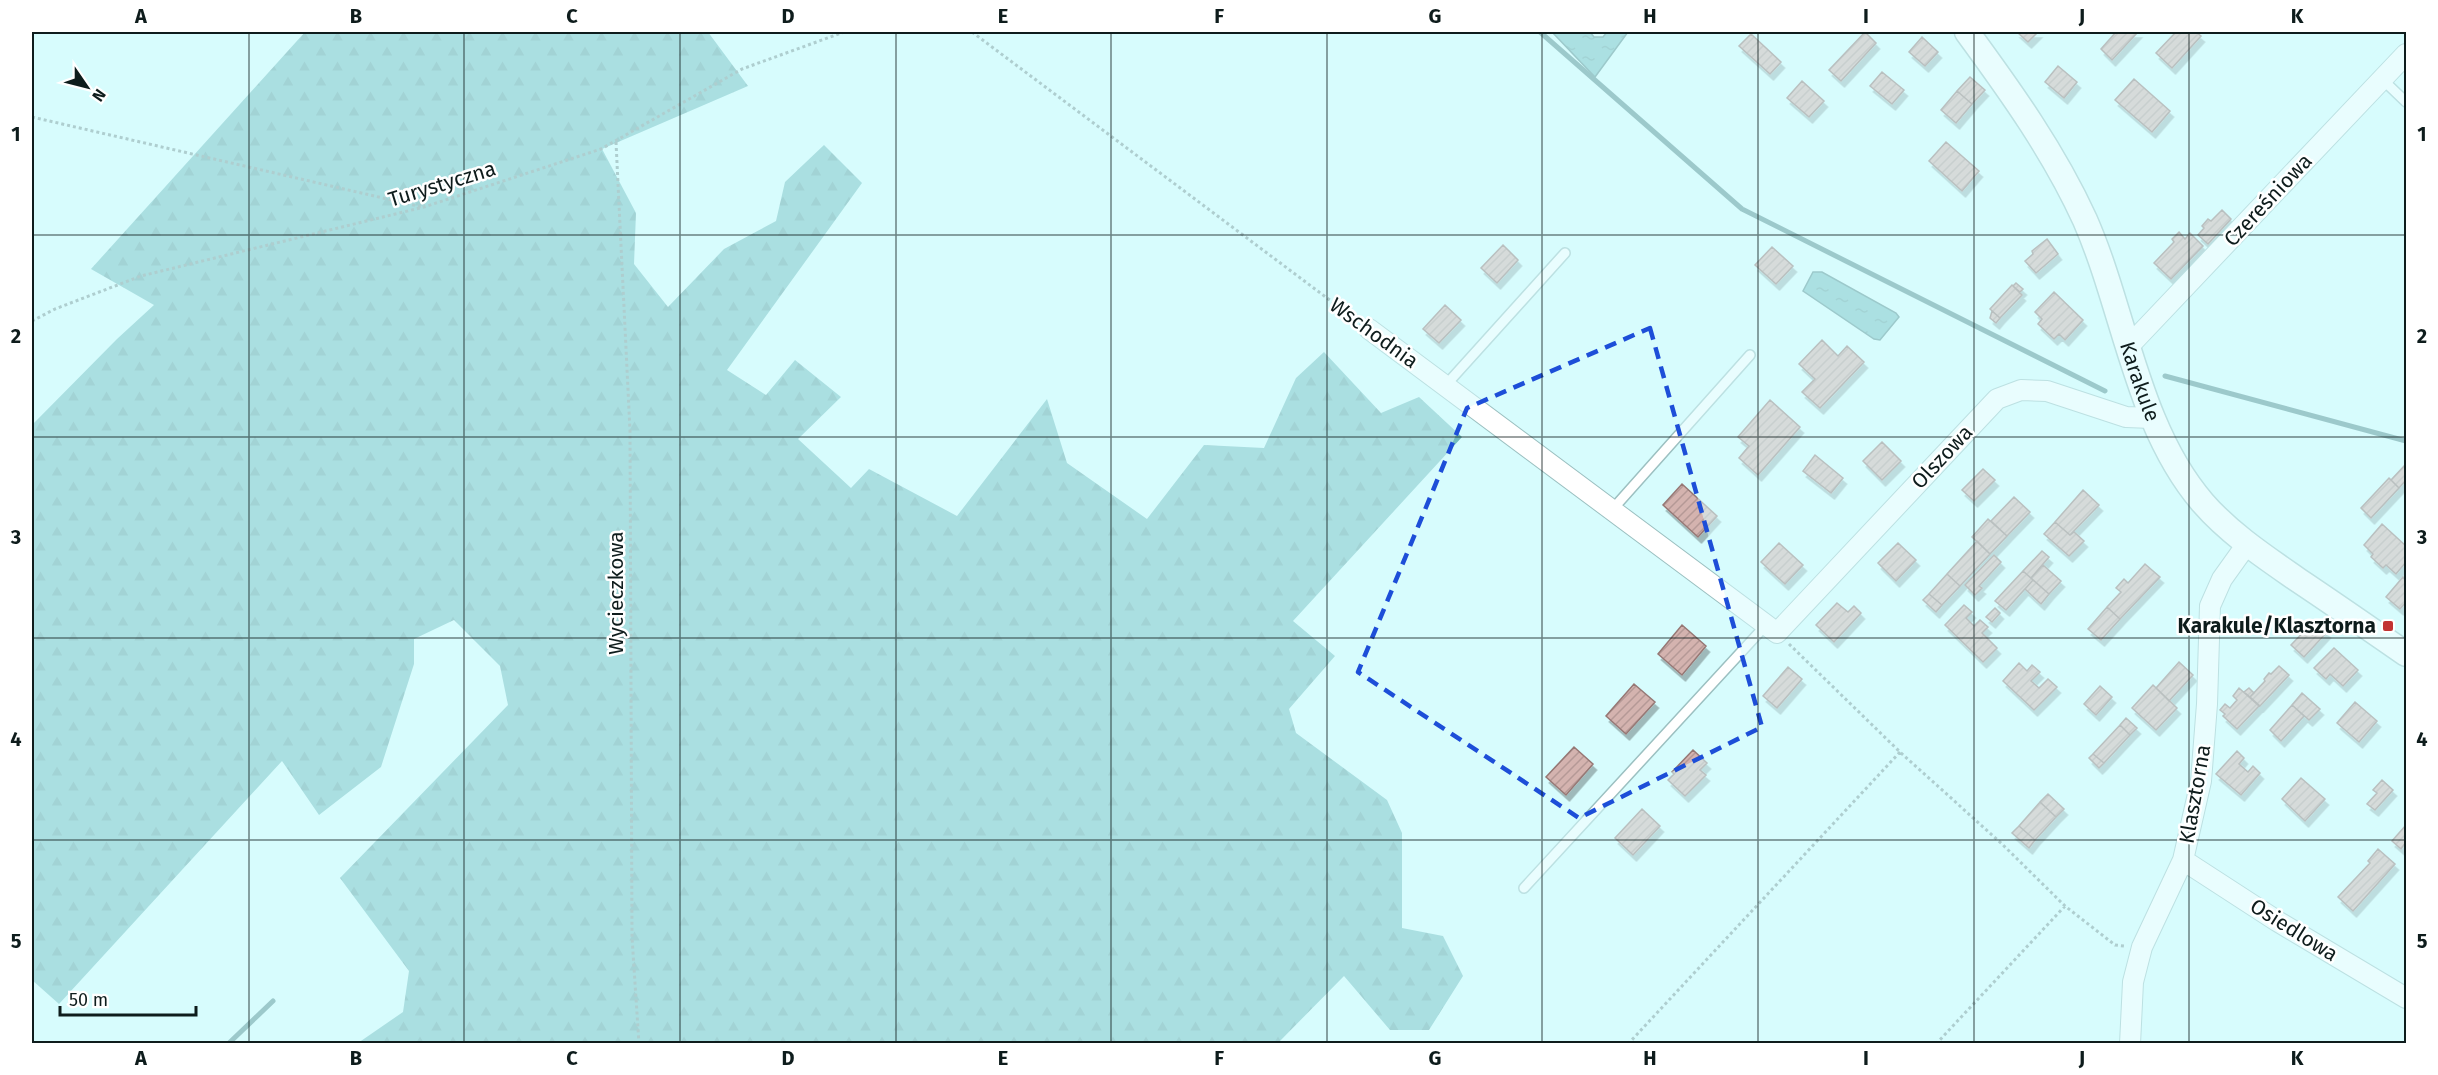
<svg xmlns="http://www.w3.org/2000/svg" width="2438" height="1075" viewBox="0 0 2438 1075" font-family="'Fira Sans',sans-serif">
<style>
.forest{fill:url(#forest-firs)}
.water{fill:url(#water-ripples);stroke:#568d8f;stroke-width:1.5}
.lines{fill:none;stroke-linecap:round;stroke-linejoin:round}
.stream{stroke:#568d8f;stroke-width:5}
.building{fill:url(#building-hatch);stroke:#967875;stroke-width:1.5;filter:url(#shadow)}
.service-casing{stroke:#9cc0c1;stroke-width:12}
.minor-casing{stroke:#9cc0c1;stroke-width:22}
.tertiary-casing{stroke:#9cc0c1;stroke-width:27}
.path{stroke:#7d9798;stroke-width:3;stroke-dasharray:3 3;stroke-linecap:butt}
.service{stroke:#fff;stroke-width:9}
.minor{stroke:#fff;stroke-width:20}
.tertiary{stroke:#fff;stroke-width:24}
.marked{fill:none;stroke:#1d4ed8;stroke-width:4.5;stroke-dasharray:12 8;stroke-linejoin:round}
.grid{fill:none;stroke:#0e1c1c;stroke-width:1.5;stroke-opacity:0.55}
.poi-dot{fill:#c23333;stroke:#fff;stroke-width:2}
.labels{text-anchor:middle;stroke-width:5;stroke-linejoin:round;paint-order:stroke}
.street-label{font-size:21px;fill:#0e1c1c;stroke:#fff}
.poi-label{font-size:21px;font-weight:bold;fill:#0e1c1c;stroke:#fff;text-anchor:end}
.neatline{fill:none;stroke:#0e1c1c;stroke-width:2}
.grid-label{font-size:20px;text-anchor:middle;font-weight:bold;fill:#0e1c1c}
</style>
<defs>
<pattern id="forest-firs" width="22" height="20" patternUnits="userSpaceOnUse" patternTransform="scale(1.5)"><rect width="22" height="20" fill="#74bdbf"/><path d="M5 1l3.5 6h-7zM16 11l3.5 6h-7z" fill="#63a2a4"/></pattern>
<pattern id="water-ripples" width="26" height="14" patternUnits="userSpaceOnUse" patternTransform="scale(1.5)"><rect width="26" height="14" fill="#75bec0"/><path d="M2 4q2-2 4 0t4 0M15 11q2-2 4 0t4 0" fill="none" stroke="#64a3a4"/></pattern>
<pattern id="building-hatch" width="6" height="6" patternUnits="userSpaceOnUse" patternTransform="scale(1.5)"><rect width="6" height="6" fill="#d4b3af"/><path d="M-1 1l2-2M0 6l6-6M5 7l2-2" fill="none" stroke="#b59996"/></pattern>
<filter id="shadow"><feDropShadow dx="3.5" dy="6" stdDeviation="0" flood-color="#0004"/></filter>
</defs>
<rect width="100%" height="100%" fill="#d7fcfd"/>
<path class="forest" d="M305,32H708L748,86L602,149L636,213L634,264L668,307L724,249L776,221L785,182L824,145L862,183L727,370L766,395L795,360L841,397L798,439L851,488L869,469L957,516L1047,399L1067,463L1147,519L1204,445L1264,448L1296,378L1324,352L1381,413L1419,397L1462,437L1293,621L1335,656L1289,709L1296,733L1387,800L1402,833V928L1443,936L1463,976L1429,1030H1390L1344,976L1278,1043H358L403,1012L409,971L340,878L508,705L500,666L454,620L414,639V664L381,767L319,815L282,761L59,1004L32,980V425L117,339L154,305L91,269Z"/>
<path class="water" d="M1552,32H1590L1594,37H1603L1607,32H1628L1595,77Z
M1813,272H1822L1896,313L1899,317L1880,340L1874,339L1803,291Z"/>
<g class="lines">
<path class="stream" d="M1540,32L1742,209L2105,391
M2165,376L2406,441
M228,1044L273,1001"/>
</g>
<path class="building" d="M1865,32L1876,43L1841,81L1829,70Z
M2017,32H2038L2028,42Z
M2116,32H2138L2112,60L2101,49Z
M2176,32H2196L2201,36L2172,68L2156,53Z
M1751,34L1781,62L1770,74L1739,46Z
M1922,37L1938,52L1925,66L1909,52Z
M2058,66L2077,82L2064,98L2045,82Z
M1882,72L1904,90L1892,104L1870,86Z
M1970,77L1985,90L1972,104L1957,91Z
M2134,79L2170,111L2152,132L2115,100Z
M1802,81L1824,101L1809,117L1787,98Z
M1957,91L1972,104L1956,123L1941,110Z
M1946,142L1979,171L1962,191L1929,161Z
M2222,210L2231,219L2208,244L2198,235L2204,228L2202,226L2208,219L2211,221Z
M2179,232L2185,239L2190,233L2203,246L2171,279L2154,263L2174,242L2172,239Z
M2047,239L2058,254L2036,273L2025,261L2033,254L2032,251Z
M1503,245L1518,260L1497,283L1481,268Z
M1772,247L1793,266L1776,284L1755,265Z
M2016,283L2023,289L2020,292L2013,286Z
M2012,285L2022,295L2000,318L1990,309Z
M2054,292L2083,320L2065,340L2059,334L2054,339L2038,324L2042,319L2035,312Z
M1445,305L1461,320L1439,343L1423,329Z
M1992,311L2000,318L1996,323L1990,318Z
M1822,340L1838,356L1847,346L1864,362L1820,408L1802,392L1815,379L1799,364Z
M1770,400L1800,427L1758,475L1739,458L1749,446L1738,437Z
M1882,442L1901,461L1882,480L1863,461Z
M1815,455L1843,478L1831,493L1803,471Z
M2406,464V480L2399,488L2391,480Z
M1983,469L1995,480L1974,501L1962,490Z
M2389,478L2399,488L2371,518L2361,508Z
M1682,484L1717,516L1698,537L1663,505Z
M2083,490L2099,505L2070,535L2055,522Z
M2014,497L2030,512L2007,536L1991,521Z
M1988,519L2007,536L1990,554L1972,537Z
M2055,522L2070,535L2074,532L2084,541L2069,556L2044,534Z
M2382,524L2406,546V562L2396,574L2386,565L2383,568L2371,557L2373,554L2364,545Z
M1977,541L1990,554L1960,586L1947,574Z
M1779,543L1803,565L1785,584L1761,562Z
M1898,543L1916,560L1896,581L1878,563Z
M2042,551L2049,557L2031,578L2023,571Z
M1994,555L2001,562L1979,586L1982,588L1975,595L1965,585Z
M2145,564L2160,577L2120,619L2107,607L2121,592L2116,588L2124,579L2128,583Z
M2043,565L2061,581L2049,594L2031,578Z
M2023,571L2033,580L2006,610L1995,601Z
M1947,574L1960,586L1942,605L1929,594Z
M2403,577L2406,581V602L2400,609L2386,597Z
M2033,580L2049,594L2041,604L2025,589Z
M1929,594L1942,605L1936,612L1923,600Z
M1837,603L1848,612L1854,606L1861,613L1834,642L1816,625Z
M1964,605L1972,612L1966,618L1974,626L1980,620L1988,627L1982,633L1997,648L1983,662L1945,625Z
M2107,607L2120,619L2101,640L2088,629Z
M1995,608L2000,613L1992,622L1986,617Z
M2314,621L2327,632L2304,657L2291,645Z
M1682,625L1706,646L1682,675L1658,654Z
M2334,648L2358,670L2343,686L2330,674L2326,679L2314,668Z
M2179,662L2193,675L2169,701L2156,688Z
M2019,663L2027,671L2032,665L2040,672L2031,681L2039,688L2048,679L2057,687L2034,710L2003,681Z
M2279,666L2289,675L2260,706L2250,697L2265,681L2264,679L2269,673L2271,674Z
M1788,667L1802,679L1777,708L1763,696Z
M1634,684L1655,702L1626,734L1606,716Z
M2153,685L2177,708L2156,730L2132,708Z
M2100,686L2112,697L2096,715L2084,704Z
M2239,688L2259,706L2237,729L2223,716L2225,714L2220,710L2225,704L2230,708L2237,700L2233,696Z
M2249,688L2254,693L2250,697L2244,692Z
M2302,693L2320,709L2309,720L2292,705Z
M2355,702L2377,721L2359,742L2337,723Z
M2292,705L2304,716L2281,741L2270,730Z
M2126,718L2137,728L2130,735L2120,725Z
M2120,725L2130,735L2104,763L2093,754Z
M1574,747L1593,764L1566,795L1546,777Z
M1693,750L1707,763L1700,770L1706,775L1685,796L1668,780L1674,774L1672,772Z
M2237,751L2244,758L2239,764L2248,772L2253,766L2260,773L2241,795L2216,774Z
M2093,754L2104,763L2099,768L2089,758Z
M2301,778L2325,799L2305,821L2282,799Z
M2382,780L2393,790L2375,810L2367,804L2377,793L2373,790Z
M2048,794L2064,809L2056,817L2040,802Z
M2040,802L2056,817L2035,840L2019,826Z
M1642,809L1660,826L1633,855L1615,838Z
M2406,825V842L2401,849L2392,841Z
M2019,826L2035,840L2029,848L2012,833Z
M2378,849L2395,864L2353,911L2338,897L2370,863L2368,861Z"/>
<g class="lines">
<g class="service-casing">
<path id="service" d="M2382,79L2406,102
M1445,386L1565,253
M1611,511L1750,355
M1524,888L1766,625"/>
</g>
<g class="minor-casing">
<path id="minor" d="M1369,329L1777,633L1997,399L2021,390L2047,391L2126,417L2152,418
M2129,346L2406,54
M2183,860L2277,921L2406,998
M2130,1044L2133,982L2142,947L2183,860L2201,781L2207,704L2210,606L2222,579L2247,544"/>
</g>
<g class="tertiary-casing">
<g id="tertiary">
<path id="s1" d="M1967,32C2011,92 2054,152 2085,220C2125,311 2137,427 2203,503C2230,534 2265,557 2298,580C2334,604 2370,629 2406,654"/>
</g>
</g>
<path class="path" d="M972,32L1355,319
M32,117L422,207
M616,142L630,431L632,937L639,1044
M32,321L55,309L141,276L424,207L601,149L742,69L844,32
M1789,644L1900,752L2002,844L2065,906L2115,945L2124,946
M1628,1044L1900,752
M1936,1044L2065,906"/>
<use href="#service" class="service"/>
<use href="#minor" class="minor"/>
<use href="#tertiary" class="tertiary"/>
</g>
<path d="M0 0H2438V1075H0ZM1650,328L1762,727L1579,818L1358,672L1467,408Z" fill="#d7fcfd" fill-opacity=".55" fill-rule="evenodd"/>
<path class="marked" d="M1650,328L1762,727L1579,818L1358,672L1467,408Z"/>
<path class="grid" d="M249,32V1044M464,32V1044M680,32V1044M896,32V1044M1111,32V1044M1327,32V1044M1542,32V1044M1758,32V1044M1974,32V1044M2189,32V1044M32,235H2406M32,437H2406M32,638H2406M32,840H2406"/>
<rect class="poi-dot" x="2382" y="620" width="12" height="12" rx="3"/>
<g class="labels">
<g class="street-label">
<text transform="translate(442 184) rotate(-17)" y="7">Turystyczna</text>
<text transform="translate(2268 200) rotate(-47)" y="7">Czereśniowa</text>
<text transform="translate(1374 333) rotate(36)" y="7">Wschodnia</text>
<text dy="7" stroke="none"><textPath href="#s1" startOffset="393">Karakule</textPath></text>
<text transform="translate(1942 457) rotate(-47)" y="7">Olszowa</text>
<text transform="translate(616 593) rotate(-90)" y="7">Wycieczkowa</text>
<text transform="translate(2195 794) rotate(-80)" y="7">Klasztorna</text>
<text transform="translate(2294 930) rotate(32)" y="7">Osiedlowa</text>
</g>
<g class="poi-label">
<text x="2376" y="633">Karakule/Klasztorna</text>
</g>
</g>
<rect width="2438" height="1075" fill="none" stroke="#ffffff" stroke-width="66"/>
<g transform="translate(87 87) rotate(125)" stroke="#ffffff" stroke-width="4.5" paint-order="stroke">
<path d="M0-4.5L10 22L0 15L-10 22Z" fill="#0e1c1c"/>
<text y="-9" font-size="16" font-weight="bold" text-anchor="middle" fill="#0e1c1c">N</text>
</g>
<path d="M60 1006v9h136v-9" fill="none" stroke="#0e1c1c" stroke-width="3"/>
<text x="69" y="1006" font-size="18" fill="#0e1c1c" stroke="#ffffff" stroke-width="4.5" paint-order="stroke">50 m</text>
<rect x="33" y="33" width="2372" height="1009" class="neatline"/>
<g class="grid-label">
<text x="141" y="23">A</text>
<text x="356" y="23">B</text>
<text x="572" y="23">C</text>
<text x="788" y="23">D</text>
<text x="1003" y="23">E</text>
<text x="1219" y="23">F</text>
<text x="1435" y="23">G</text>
<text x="1650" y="23">H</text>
<text x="1866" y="23">I</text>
<text x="2082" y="23">J</text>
<text x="2297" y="23">K</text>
<text x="16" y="141">1</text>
<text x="2422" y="141">1</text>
<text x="16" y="343">2</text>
<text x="2422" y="343">2</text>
<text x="16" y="544">3</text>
<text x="2422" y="544">3</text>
<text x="16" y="746">4</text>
<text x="2422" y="746">4</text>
<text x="16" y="948">5</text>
<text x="2422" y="948">5</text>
<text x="141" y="1065">A</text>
<text x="356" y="1065">B</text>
<text x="572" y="1065">C</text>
<text x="788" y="1065">D</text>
<text x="1003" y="1065">E</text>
<text x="1219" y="1065">F</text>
<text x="1435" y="1065">G</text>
<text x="1650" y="1065">H</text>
<text x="1866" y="1065">I</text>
<text x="2082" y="1065">J</text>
<text x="2297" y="1065">K</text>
</g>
</svg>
